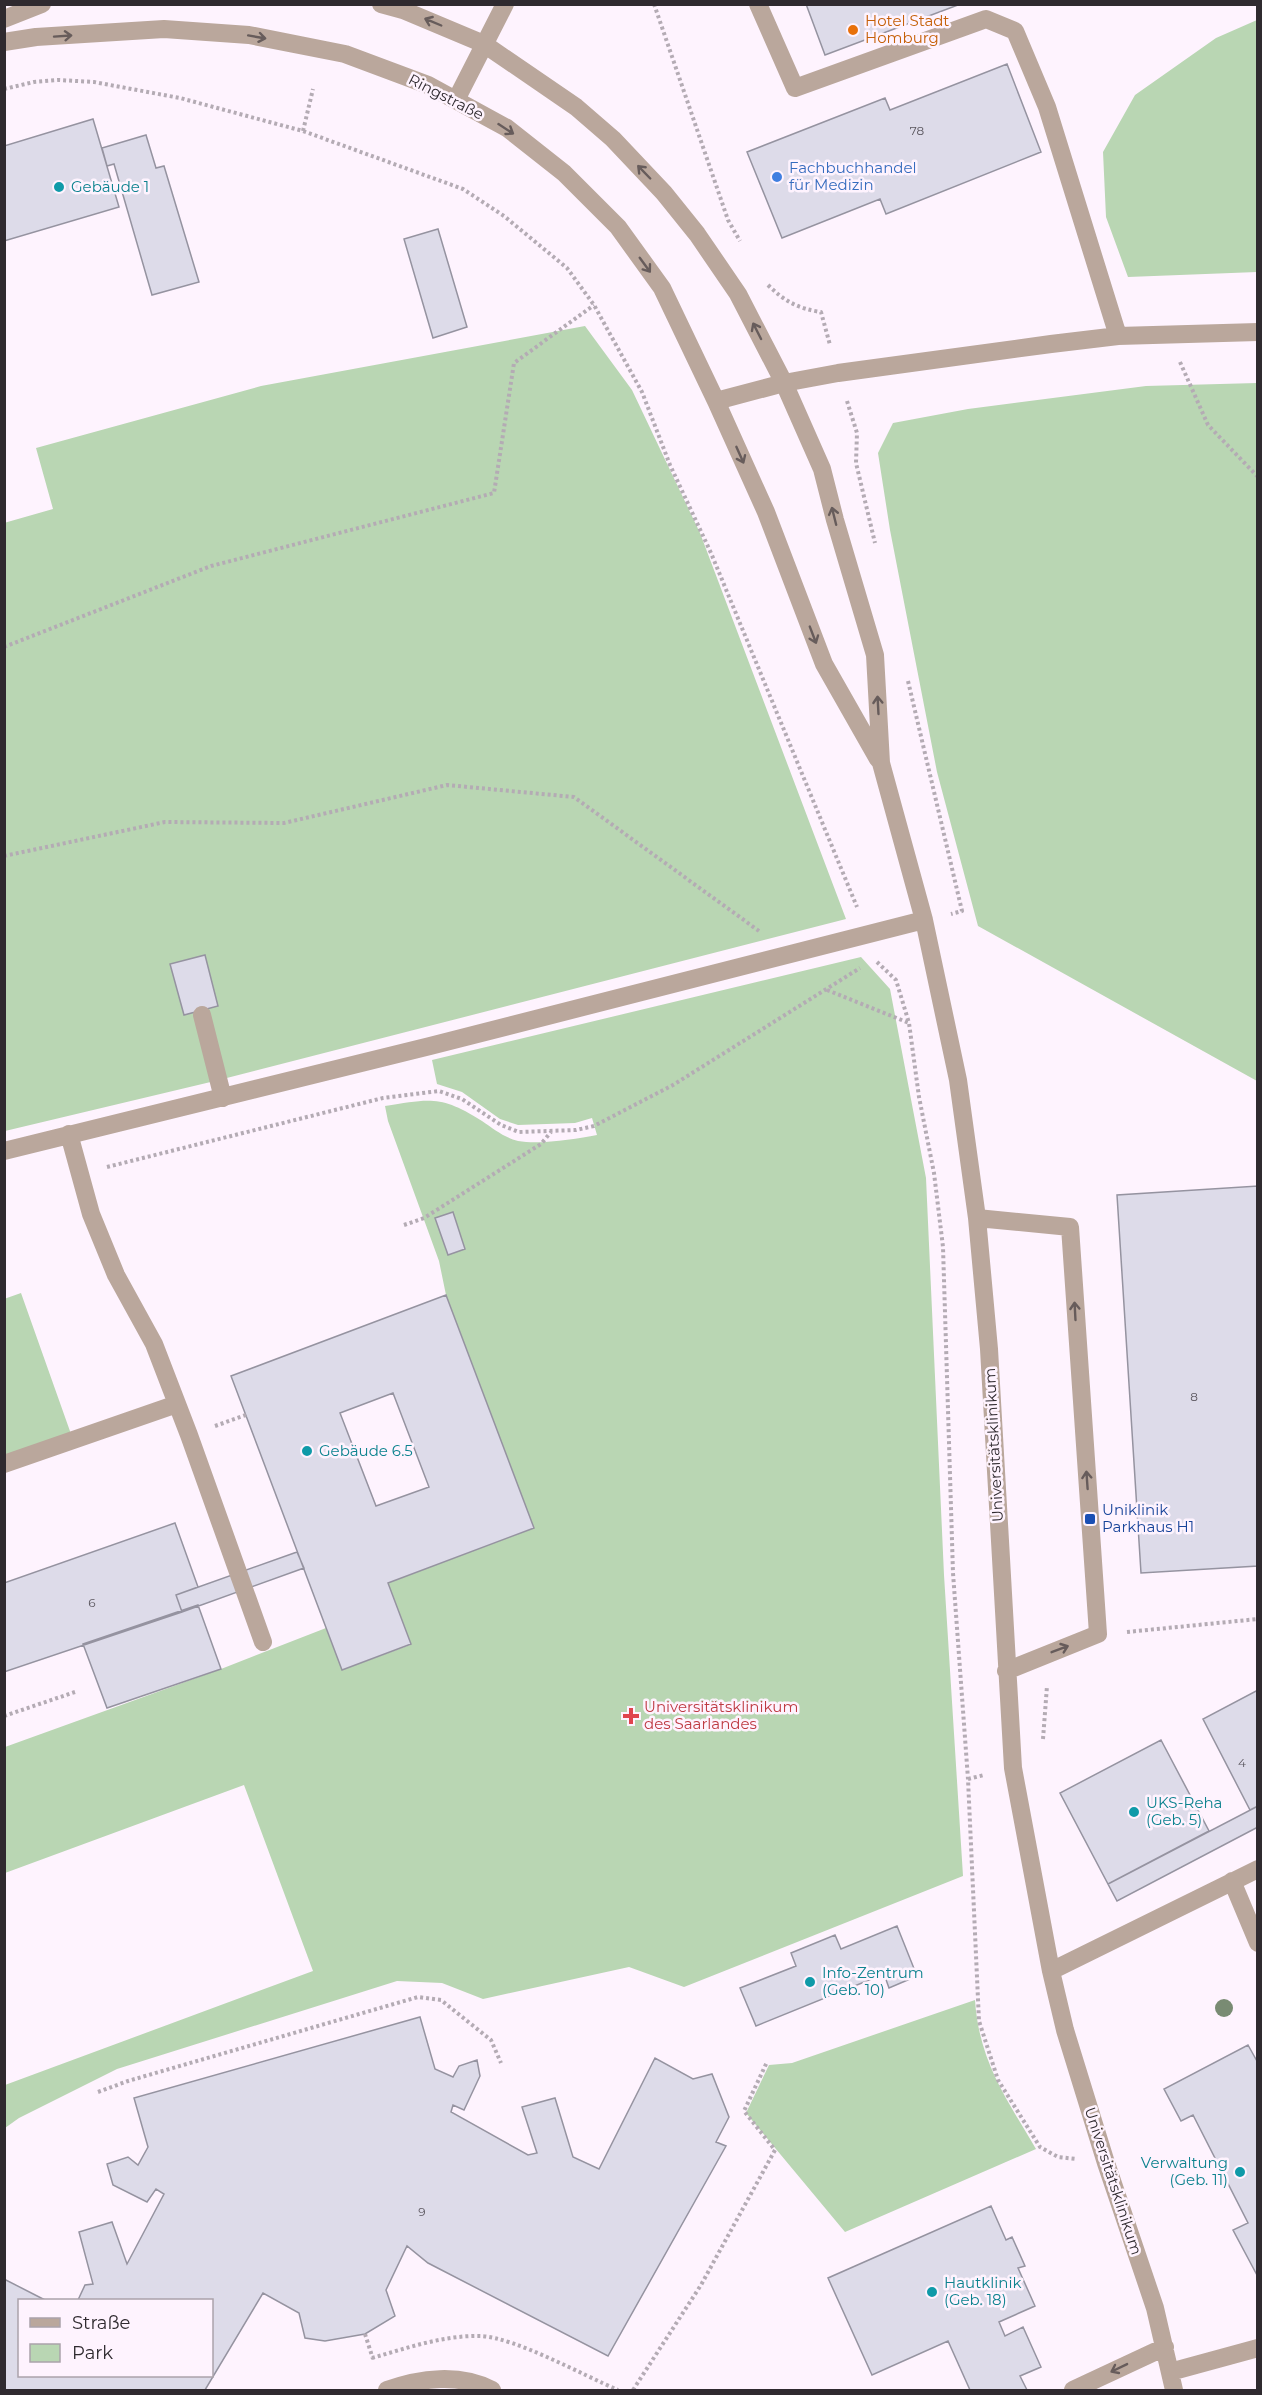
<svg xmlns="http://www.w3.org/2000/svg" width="1262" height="2395" viewBox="0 0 1262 2395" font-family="Montserrat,sans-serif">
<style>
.green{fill:#b9d6b3}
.building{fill:#dddbe9;stroke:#9593a0;stroke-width:1.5;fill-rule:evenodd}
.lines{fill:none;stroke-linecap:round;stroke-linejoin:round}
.path{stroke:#b4abb4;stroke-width:4;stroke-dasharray:3 3;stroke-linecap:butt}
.minor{stroke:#baa79c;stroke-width:18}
.tree{fill:#798b73}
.oneway{stroke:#675c5b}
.food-dot{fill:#e8710a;stroke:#fef3fe;stroke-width:2}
.shop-dot{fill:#3f7fe0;stroke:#fef3fe;stroke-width:2}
.culture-dot{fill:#0f9aa8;stroke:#fef3fe;stroke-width:2}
.transit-dot{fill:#1a4fb4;stroke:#fef3fe;stroke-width:2}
.health-dot{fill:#e0444e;stroke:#fef3fe;stroke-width:2}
.labels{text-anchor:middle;stroke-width:5;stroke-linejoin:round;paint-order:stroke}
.number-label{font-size:12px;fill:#5a565e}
.food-label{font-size:15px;fill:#c56008;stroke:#fef3fe;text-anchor:start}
.street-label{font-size:15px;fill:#2f2a2f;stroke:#fef3fe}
.shop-label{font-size:15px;fill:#366cbe;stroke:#fef3fe;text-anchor:start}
.culture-label{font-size:15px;fill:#0d838f;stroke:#fef3fe;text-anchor:start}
.transit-label{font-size:15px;fill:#164399;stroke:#fef3fe;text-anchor:start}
.health-label{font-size:15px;fill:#be3a42;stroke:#fef3fe;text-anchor:start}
</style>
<rect width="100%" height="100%" fill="#fef3fe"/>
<path class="green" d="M1257,20V272L1128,277L1106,217L1103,152L1135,95L1216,38Z
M585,326L632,390L700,533L846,919L219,1080L5,1131L4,523L53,509L36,448L261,386Z
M1257,383H1258L1257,1081L978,926L937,772L890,530L878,453L893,423L968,409L1146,386Z
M861,957L890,989L926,1178L944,1575L963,1876L684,1987L629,1967L483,1999L442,1983L397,1981L117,2069L19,2118L5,2128V2085L313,1971L244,1785L5,1873V1747L221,1669L326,1628L342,1670L410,1645L388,1583L534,1528L446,1295L439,1261L388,1121L385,1106C430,1099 441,1095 482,1121C494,1129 503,1137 518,1141C540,1145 575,1139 597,1135L592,1118L575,1123L518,1125L500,1119L462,1092L437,1084L432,1060Z
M21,1293L71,1434L4,1458V1299Z
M975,2000C979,2061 1006,2098 1036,2149L845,2232L746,2113L769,2065L792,2063Z"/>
<path class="building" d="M806,4H958V5L825,55Z
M1007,64L1041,152L886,214L880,199L782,238L747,152L885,98L890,110Z
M93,119L119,207L4,241V146Z
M146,135L156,168L164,166L199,282L152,295L114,164L107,166L102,148Z
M438,229L467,327L433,338L404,239Z
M205,955L218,1006L184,1015L170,964Z
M1258,1186V1566L1141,1573L1117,1195Z
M453,1212L465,1249L448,1255L435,1218Z
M446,1295L534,1528L388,1583L411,1644L342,1670L231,1376ZM393,1393L429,1487L376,1506L340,1413Z
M175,1523L198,1587L176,1595L182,1612L4,1672V1583Z
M297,1552L304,1568L182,1612L176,1595Z
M198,1605L221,1669L107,1708L83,1644Z
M1258,1690V1806L1250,1810L1203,1719Z
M1161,1740L1209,1831L1108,1884L1060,1793Z
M1258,1806V1827L1117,1901L1108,1884Z
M897,1926L917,1976L889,1988L884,1974L756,2026L740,1988L796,1966L791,1953L835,1935L841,1949Z
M420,2017L435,2069L453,2077L459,2066L477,2060L480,2076L464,2110L453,2105L451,2112L528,2155L537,2153L522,2107L555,2098L573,2157L599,2169L655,2058L693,2079L712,2074L729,2117L716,2142L726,2146L608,2356L428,2263L407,2246L386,2290L395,2316L365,2334L325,2341L305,2338L299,2313L263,2293L205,2390H4V2279L45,2300H20V2376H212V2300H78L85,2285L93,2284L79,2232L112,2222L127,2264L164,2194L156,2189L147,2202L113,2185L107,2164L128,2157L138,2165L148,2147L134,2098Z
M1248,2045L1258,2063V2277L1233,2230L1248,2223L1193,2115L1181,2121L1164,2089Z
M991,2206L1006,2240L1012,2237L1025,2266L1018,2268L1035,2306L999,2322L1005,2336L1023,2327L1041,2367L1020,2376L1027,2390H970L948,2341L872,2375L828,2278Z"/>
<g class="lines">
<path class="path" d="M654,4L728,220L740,241
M4,89L34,82L58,80L94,82L180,98L303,131L463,189L504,216L567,268L594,305L642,392L670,465L711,553L857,907
M303,131L313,89
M768,285C784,301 799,309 821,312L830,345
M1180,362L1208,425L1258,477
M847,401L857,433L856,463L875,543
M4,647L211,566L494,493L514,363L594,305
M908,681L962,911L951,914
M4,856L165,822L284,823L447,785L574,797L759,931
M877,962L896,980L909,1023L919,1097L934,1173L943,1247L953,1573L968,1779L979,2021L998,2080L1040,2147L1058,2157L1076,2159
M827,990L909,1023
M107,1167L383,1098L439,1091L462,1099L501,1125L519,1132L576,1130L594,1126L673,1085L860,968
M404,1225L424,1218L541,1144L551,1132
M215,1426L246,1415
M1127,1632L1258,1619
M4,1716L75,1692
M1043,1739L1047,1686
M968,1779L984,1775
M98,2092L128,2081L418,1997L441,2000L491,2040L501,2063
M365,2334L373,2359
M372,2358C407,2348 444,2335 481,2336C516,2338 583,2375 618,2390
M633,2390L701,2285L775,2150L744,2111L767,2062"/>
<path class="minor" d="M381,4L403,10L484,44L576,107L613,139L664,193L697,234L738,294L784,383L822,469L835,520L875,655L881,763L924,920L958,1080L977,1218L989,1349L1013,1768L1051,1971L1065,2030L1106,2163L1155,2308L1174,2390
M758,4L795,88L986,19L1015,31L1047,107L1118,336
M4,19L42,4
M4,42L36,37L164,29L249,35L345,54L428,85L507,128L564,173L618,227L662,288L716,401L766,512L824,664L878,759
M456,100L505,4
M716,401L784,383L838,373L1051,344L1118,336L1258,332
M202,1015L223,1098
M69,1134L91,1214L116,1275L154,1344L189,1435L263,1642
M4,1151L430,1046L924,920
M977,1218L1070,1227L1098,1634L1006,1671
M4,1464L177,1404
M1232,1881L1258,1943
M1051,1971L1258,1869
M1170,2372L1258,2348
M387,2390C420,2378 460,2373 492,2390
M1073,2390L1165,2347"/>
</g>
<circle class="tree" cx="1224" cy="2008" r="9"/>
<defs><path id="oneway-shaft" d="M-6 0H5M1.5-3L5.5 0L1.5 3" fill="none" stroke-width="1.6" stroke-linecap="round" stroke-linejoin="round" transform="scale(1.5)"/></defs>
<g class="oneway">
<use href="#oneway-shaft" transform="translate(433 22) rotate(-157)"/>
<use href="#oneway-shaft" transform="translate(63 36) rotate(-4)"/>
<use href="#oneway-shaft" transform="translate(257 37) rotate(10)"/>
<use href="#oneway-shaft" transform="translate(506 129) rotate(33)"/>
<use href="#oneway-shaft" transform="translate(644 172) rotate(-134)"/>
<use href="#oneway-shaft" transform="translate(645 265) rotate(54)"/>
<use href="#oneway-shaft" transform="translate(757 331) rotate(-117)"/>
<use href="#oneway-shaft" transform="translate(740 455) rotate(66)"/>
<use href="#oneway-shaft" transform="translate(834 516) rotate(-104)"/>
<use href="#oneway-shaft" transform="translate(813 635) rotate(69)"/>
<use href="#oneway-shaft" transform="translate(878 705) rotate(-93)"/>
<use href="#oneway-shaft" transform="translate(1075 1311) rotate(-93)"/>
<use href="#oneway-shaft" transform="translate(1087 1480) rotate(-94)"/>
<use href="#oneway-shaft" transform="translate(1060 1649) rotate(-21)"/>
<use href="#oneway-shaft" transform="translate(1119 2368) rotate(154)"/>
</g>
<circle class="food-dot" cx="853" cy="30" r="6"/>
<circle class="shop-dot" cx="777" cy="177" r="6"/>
<g class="culture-dot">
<circle cx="59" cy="187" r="6"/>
<circle cx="307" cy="1451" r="6"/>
<circle cx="1134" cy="1812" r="6"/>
<circle cx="810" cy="1982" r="6"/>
<circle cx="1240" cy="2172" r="6"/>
<circle cx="932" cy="2292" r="6"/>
</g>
<rect class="transit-dot" x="1084" y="1513" width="12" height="12" rx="3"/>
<path class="health-dot" d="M628 1707h6v6h6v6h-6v6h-6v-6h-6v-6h6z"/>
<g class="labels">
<g class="number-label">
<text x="917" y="135">78</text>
<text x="1194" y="1401">8</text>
<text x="92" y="1607">6</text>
<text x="1242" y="1767">4</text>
<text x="422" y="2216">9</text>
</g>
<g class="food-label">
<text x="865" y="26">Hotel Stadt<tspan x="865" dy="17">Homburg</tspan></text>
</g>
<g class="street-label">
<text transform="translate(446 97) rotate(27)" y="5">Ringstraße</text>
<text transform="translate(994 1445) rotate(-93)" y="5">Universitätsklinikum</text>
<text transform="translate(1113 2181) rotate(72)" y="5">Universitätsklinikum</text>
</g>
<g class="shop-label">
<text x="789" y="173">Fachbuchhandel<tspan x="789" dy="17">für Medizin</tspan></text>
</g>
<g class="culture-label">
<text x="71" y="192">Gebäude 1</text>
<text x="319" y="1456">Gebäude 6.5</text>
<text x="1146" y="1808">UKS-Reha<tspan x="1146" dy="17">(Geb. 5)</tspan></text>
<text x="822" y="1978">Info-Zentrum<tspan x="822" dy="17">(Geb. 10)</tspan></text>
<text x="1228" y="2168" text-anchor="end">Verwaltung<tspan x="1228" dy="17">(Geb. 11)</tspan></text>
<text x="944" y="2288">Hautklinik<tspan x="944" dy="17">(Geb. 18)</tspan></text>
</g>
<g class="transit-label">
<text x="1102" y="1515">Uniklinik<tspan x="1102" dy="17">Parkhaus H1</tspan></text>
</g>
<g class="health-label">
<text x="644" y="1712">Universitätsklinikum<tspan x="644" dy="17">des Saarlandes</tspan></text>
</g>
</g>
<rect width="1262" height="2395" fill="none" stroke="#2f2a2f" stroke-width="12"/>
<rect x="18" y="2299" width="195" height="78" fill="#fef3fe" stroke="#aba3ab" stroke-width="1.5"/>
<rect x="30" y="2318" width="30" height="9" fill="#baa79c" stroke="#aba3ab" stroke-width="1.5"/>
<text x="72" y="2329" font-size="18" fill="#2f2a2f">Straße</text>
<rect x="30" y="2344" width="30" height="18" fill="#b9d6b3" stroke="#aba3ab" stroke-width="1.5"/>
<text x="72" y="2359" font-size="18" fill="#2f2a2f">Park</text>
</svg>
